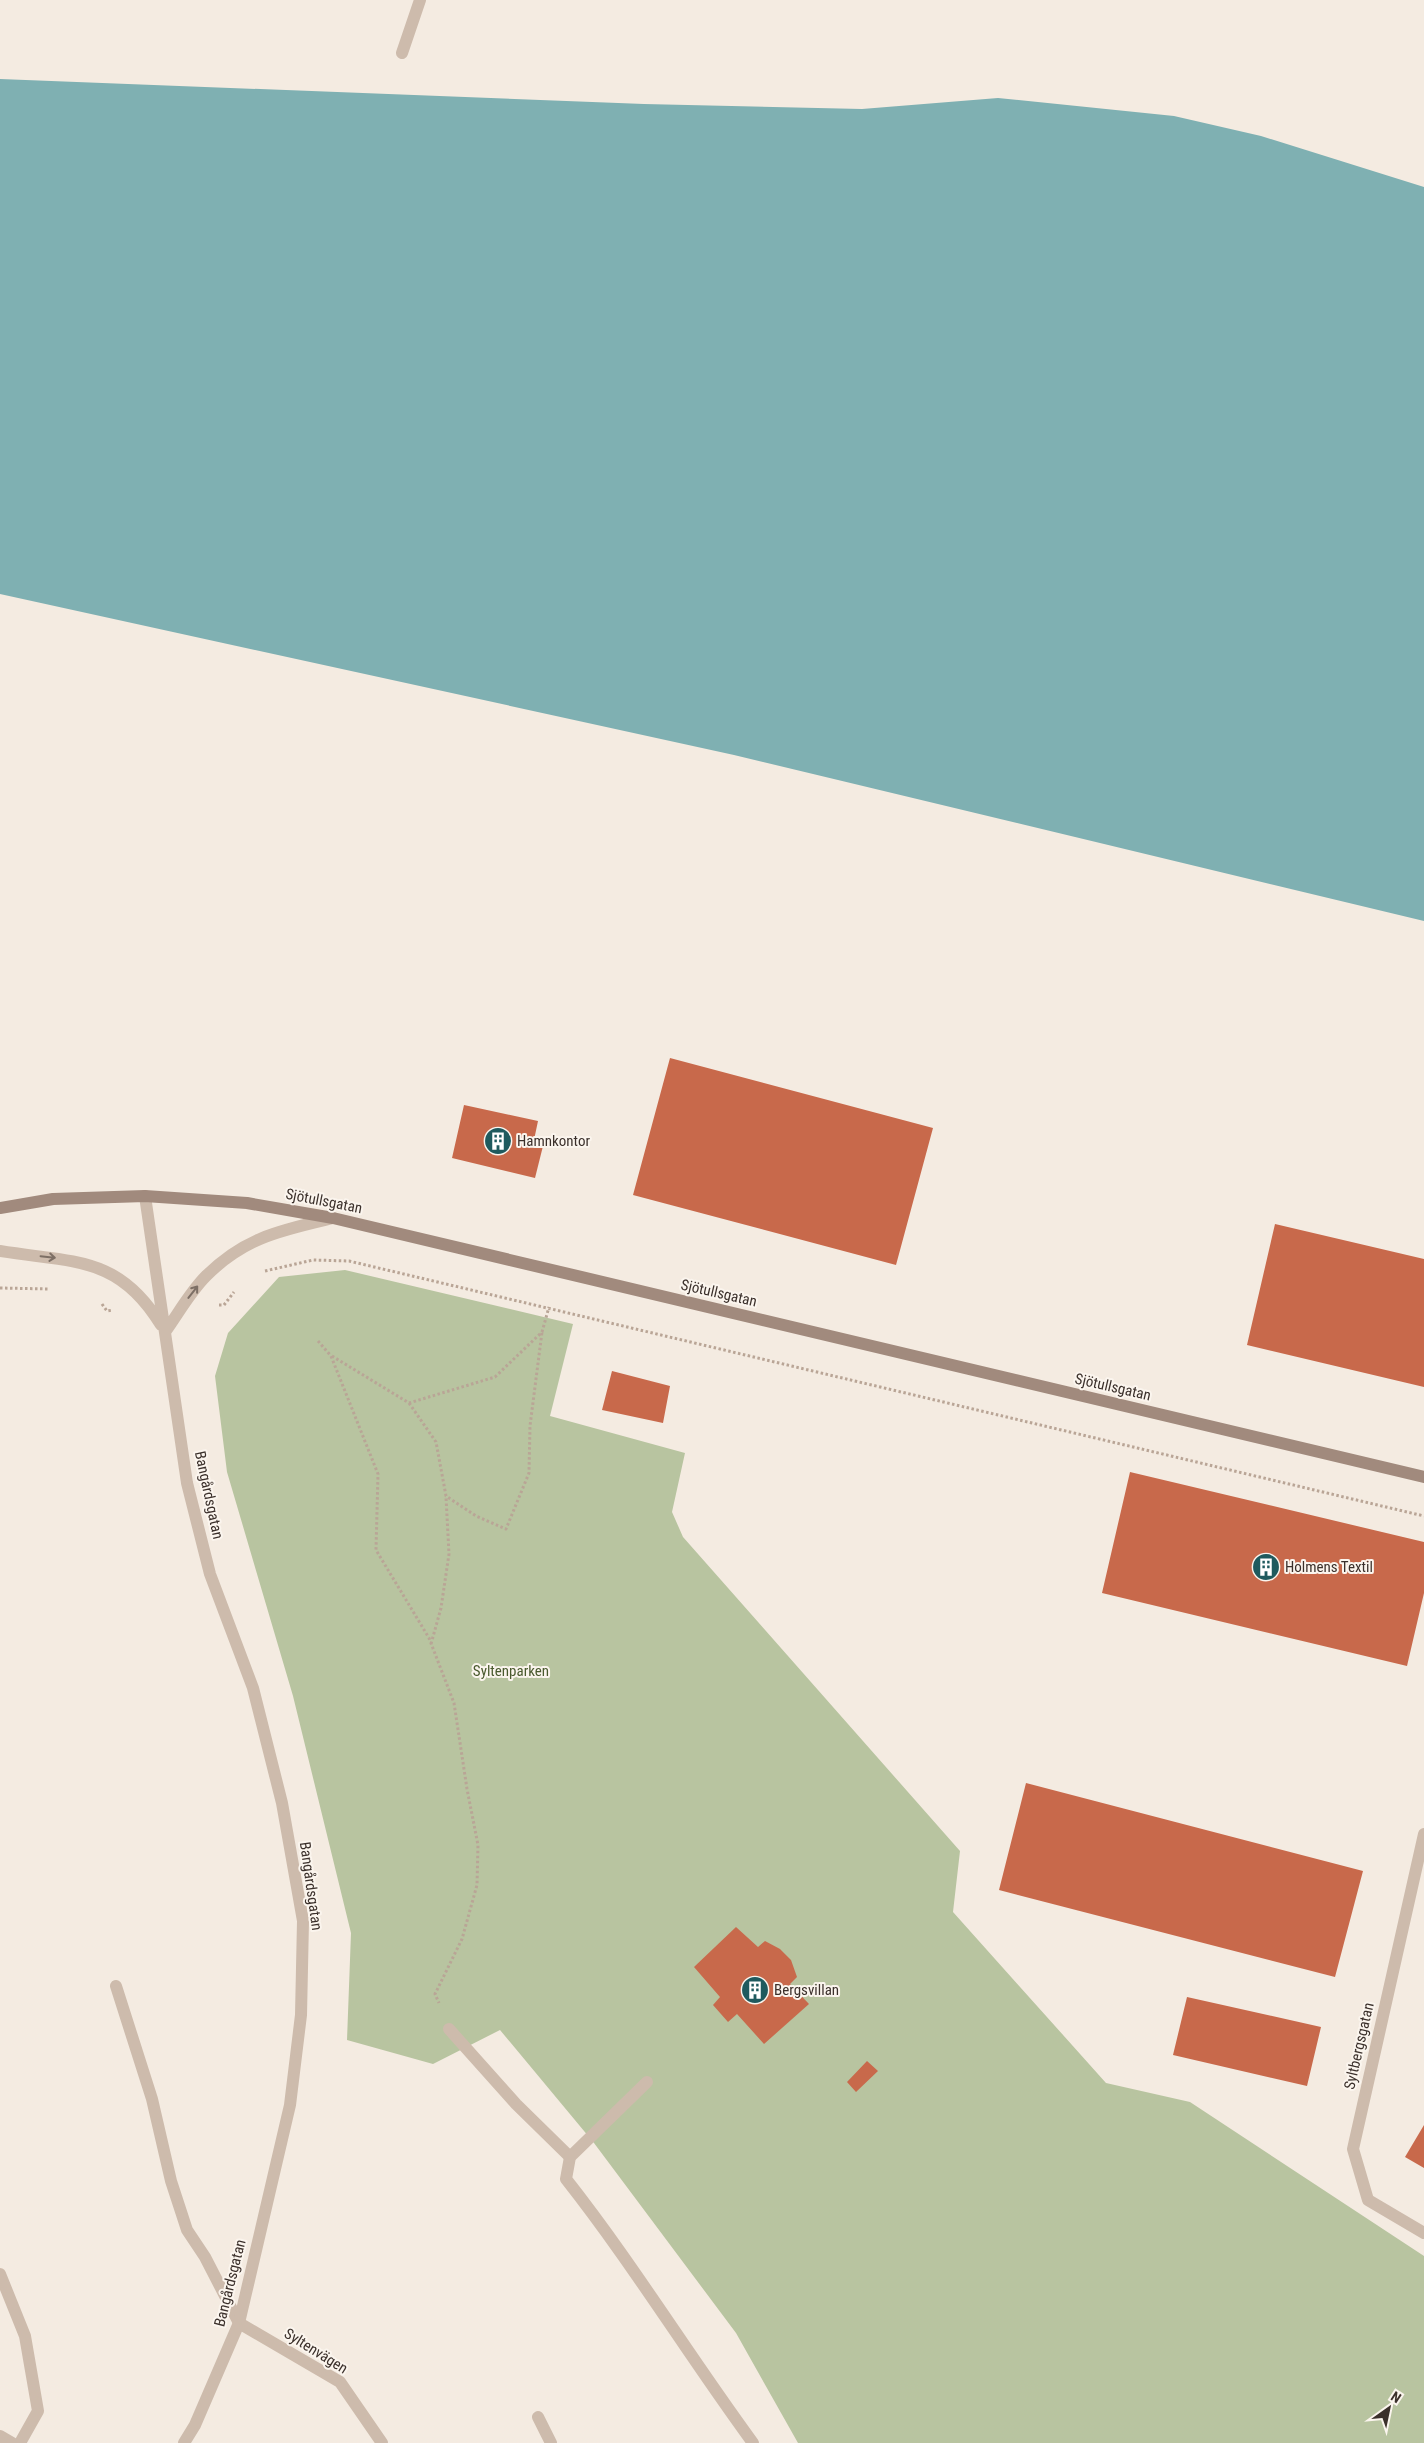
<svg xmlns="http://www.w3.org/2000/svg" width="1424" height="2443" viewBox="0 0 1424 2443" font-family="'Roboto Condensed',sans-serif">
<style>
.green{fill:#b8c4a0}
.water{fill:#7fb0b2}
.building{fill:#c8694b}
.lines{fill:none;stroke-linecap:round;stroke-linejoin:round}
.path{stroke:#b9a596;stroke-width:3;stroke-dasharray:2.5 2.5;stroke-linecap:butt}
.service{stroke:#cdbbac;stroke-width:12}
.minor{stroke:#cdbbac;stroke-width:12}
.secondary{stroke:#a18a7d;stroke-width:12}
.oneway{stroke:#7d6f65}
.labels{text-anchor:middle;stroke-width:4;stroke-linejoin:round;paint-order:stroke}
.poi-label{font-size:15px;fill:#3b302b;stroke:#fbf5ee;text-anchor:start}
.street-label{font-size:15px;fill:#3b302b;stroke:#fbf5ee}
.park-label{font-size:15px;fill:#4a5a2e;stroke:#fbf5ee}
</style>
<rect width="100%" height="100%" fill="#f4ebe1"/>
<path class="green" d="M345,1270L573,1324L550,1416L685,1453L672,1512L683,1537L960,1851L953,1912L1106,2083L1190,2102L1424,2256V2443H798L736,2333L594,2143L500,2030L433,2064L347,2040L351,1933L293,1696L227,1472L215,1376L228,1333L279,1277Z"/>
<path class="water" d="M0,79L644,104L862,109L998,98L1174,116L1261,136L1424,187V921L734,755L0,594Z"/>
<path class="building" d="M670,1058L933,1128L896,1265L633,1195Z
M464,1105L538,1121L534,1140L544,1142L535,1178L452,1158Z
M1275,1224L1424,1259V1387L1247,1345Z
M612,1371L670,1386L663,1423L602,1410Z
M1130,1472L1424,1542V1593L1407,1666L1102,1593Z
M1026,1783L1363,1871L1335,1977L999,1890Z
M736,1927L758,1947L765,1941L780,1949L791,1960L797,1977L790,1984L809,2004L764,2044L737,2014L728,2022L713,2005L720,1997L694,1967Z
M1187,1997L1321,2027L1307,2086L1173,2055Z
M867,2061L878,2071L856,2092L847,2082Z
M1424,2125V2168L1405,2157Z"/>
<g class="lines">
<path class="path" d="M265,1271L313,1260L349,1261L1424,1516
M0,1288L49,1289
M102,1304L107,1311L113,1310
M219,1305H224L234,1292
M318,1341L331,1356L378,1474L376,1550L429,1638L454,1703L467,1789L478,1845L477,1885L462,1939L435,1994L439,2003
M332,1356L409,1403L495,1377L542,1332L549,1307
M409,1403L436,1442L446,1496L476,1516L506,1529L529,1473L530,1426L542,1332
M431,1644L441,1608L449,1554L446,1497"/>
<path class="service" d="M116,1986L152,2099L171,2181L187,2230L205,2257L239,2323
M449,2029L516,2104L570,2157
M538,2417L551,2443"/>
<path class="minor" d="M402,53L420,0
M145,1196L187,1483L210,1574L253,1688L282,1803L303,1921L301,2015L290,2105L239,2323L195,2425L184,2443
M0,1251C71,1263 118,1254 161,1325
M165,1332C178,1314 190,1292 206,1276C245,1237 282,1230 333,1218
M1424,1834L1353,2149L1368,2200L1424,2233
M647,2082L570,2157L566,2179C633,2264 689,2356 753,2443
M0,2274L25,2336L38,2411L20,2443
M239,2323L340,2382L382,2443
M0,2436L12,2443"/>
<path class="secondary" d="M0,1208L53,1199L145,1196L247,1203L333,1218L1424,1477"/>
</g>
<defs><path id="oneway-shaft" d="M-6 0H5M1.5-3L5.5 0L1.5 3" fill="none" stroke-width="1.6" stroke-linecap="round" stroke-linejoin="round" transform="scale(1.25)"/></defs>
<g class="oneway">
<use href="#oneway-shaft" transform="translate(48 1257) rotate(6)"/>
<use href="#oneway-shaft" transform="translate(193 1292) rotate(-52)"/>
</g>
<defs>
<g id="building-disc" transform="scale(1.4375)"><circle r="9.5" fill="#1f5a5e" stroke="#fbf5ee"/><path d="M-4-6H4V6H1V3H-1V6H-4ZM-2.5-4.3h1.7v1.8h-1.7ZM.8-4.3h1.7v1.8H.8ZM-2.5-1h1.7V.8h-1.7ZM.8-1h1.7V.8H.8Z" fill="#fff"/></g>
</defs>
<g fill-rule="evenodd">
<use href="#building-disc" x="498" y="1141"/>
<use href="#building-disc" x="1266" y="1567"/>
<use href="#building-disc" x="755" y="1990"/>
</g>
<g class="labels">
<g class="poi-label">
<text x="517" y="1146">Hamnkontor</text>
<text x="1285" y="1572">Holmens Textil</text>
<text x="774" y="1995">Bergsvillan</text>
</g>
<g class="street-label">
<text transform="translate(324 1201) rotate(11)" y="5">Sjötullsgatan</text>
<text transform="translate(719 1293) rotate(13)" y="5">Sjötullsgatan</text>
<text transform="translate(1113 1387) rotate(13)" y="5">Sjötullsgatan</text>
<text transform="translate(209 1495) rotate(78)" y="5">Bangårdsgatan</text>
<text transform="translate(311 1886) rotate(82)" y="5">Bangårdsgatan</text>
<text transform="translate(1359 2046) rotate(-77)" y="5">Syltbergsgatan</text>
<text transform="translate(230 2283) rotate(-76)" y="5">Bangårdsgatan</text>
<text transform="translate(316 2351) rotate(32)" y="5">Syltenvägen</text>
</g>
<g class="park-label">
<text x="511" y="1676">Syltenparken</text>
</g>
</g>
<g transform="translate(1389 2408) rotate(33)" stroke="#fbf5ee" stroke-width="4" paint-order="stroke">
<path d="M0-4L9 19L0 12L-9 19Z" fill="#3b302b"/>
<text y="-8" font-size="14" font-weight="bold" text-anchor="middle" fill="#3b302b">N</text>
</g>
</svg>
